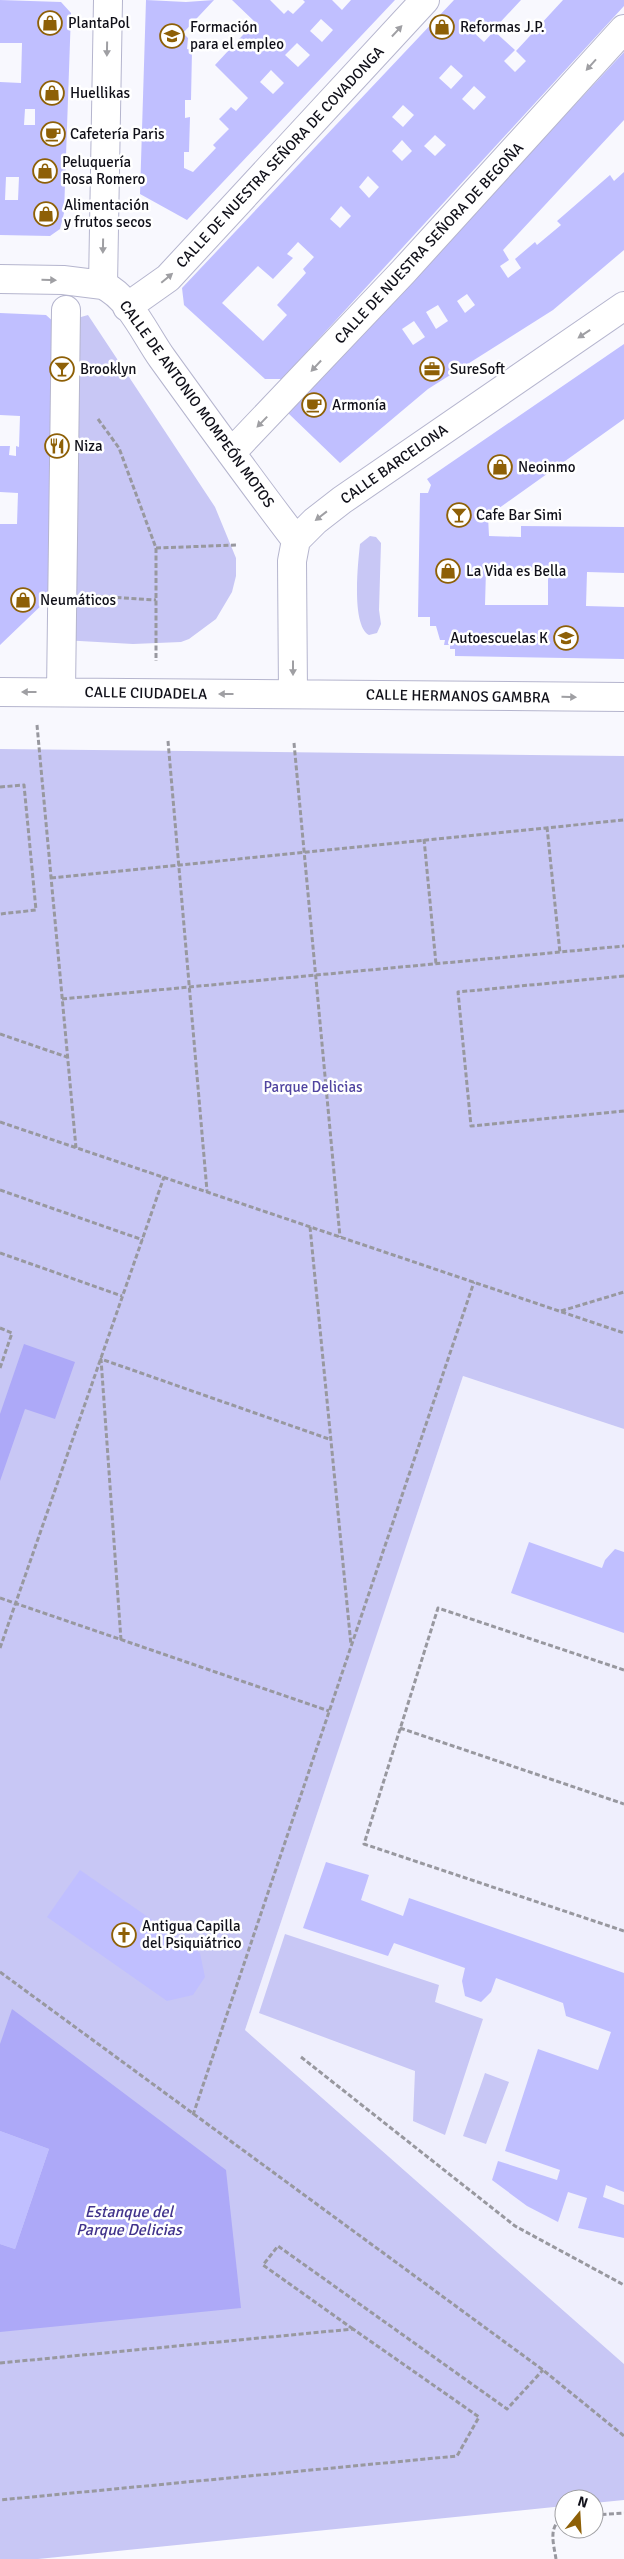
<svg xmlns="http://www.w3.org/2000/svg" width="624" height="2559" viewBox="0 0 624 2559" font-family="Signika,sans-serif">
<style>
.built{fill:#efeffd}
.green{fill:#c8c7f5}
.water{fill:#ada9f8}
.building{fill:#c0bfff;fill-rule:evenodd}
.lines{fill:none;stroke-linecap:round;stroke-linejoin:round}
.minor-casing{stroke:#b5b5ce;stroke-width:30}
.path{stroke:#98989f;stroke-width:3;stroke-dasharray:5 2.5;stroke-linecap:butt}
.minor{stroke:#fff;stroke-width:28}
.oneway{fill:#9f9fa3}
.labels{text-anchor:middle;stroke-width:5;stroke-linejoin:round;paint-order:stroke}
.poi-label{font-size:15px;fill:#101019;stroke:#fff;text-anchor:start}
.street-label{font-size:15px;fill:#101019;stroke:#fff}
.park-label{font-size:15px;fill:#5145a0;stroke:#fff}
.water-label{font-size:16px;font-style:italic;fill:#41338c;stroke:#fff}
</style>
<rect width="100%" height="100%" fill="#f8f8fe"/>
<path class="built" d="M463,1376L624,1429V2364L245,2030Z"/>
<path class="green" d="M88,315L215,507L236,558V576L232,592L216,619L189,639L181,642L133,644L62,640L67,321Z
M370,536L376,537L381,543L379,610L381,624L377,633L369,635C351,625 358,563 360,544Z
M0,749L624,756V1429L463,1376L245,2030L624,2364V2500L594,2503V2499H564V2506L38,2559H0Z
M285,1934L439,1985L435,2002L483,2019L445,2135L413,2121L415,2071L259,2013Z
M485,2073L509,2082L486,2144L463,2136Z"/>
<path class="water" d="M24,1344L75,1362L55,1419L25,1409L0,1481V1414Z
M12,2009L226,2170L241,2308L0,2332V2244L15,2249L49,2149L0,2131V2044Z"/>
<path class="building" d="M0,0L61,2L71,13L64,213L60,229L50,236L0,235V82L21,83L22,43H0ZM25,109H35V125H24ZM6,177H19L18,200H5Z
M146,0L186,2L214,0L183,33L188,38L187,49L192,50L191,100H185V118L190,117L189,152H184V168L193,172L216,148L213,145L229,129L219,119L231,107L236,111L248,98L215,65L255,22L232,0H270L284,14L288,10L293,14L305,2L303,0H332L342,10L351,0H395L187,220L140,194ZM321,19L333,30L322,42L310,31ZM297,43L310,55L298,67L285,55ZM271,70L284,83L273,94L260,82Z
M454,0H521L493,30L482,20L472,31L484,42L494,31L515,50L504,61L515,72L526,61L516,51L563,0H624V6L282,379H265L184,305L182,288ZM451,65L463,76L451,89L439,78ZM474,86L486,97L474,110L462,99ZM403,105L414,115L403,127L392,117ZM435,135L446,145L435,156L424,146ZM402,140L412,151L402,161L392,151ZM368,176L379,187L369,198L359,187ZM341,206L351,216L340,228L330,219ZM298,242L314,257L303,269L306,273L277,305L287,315L263,341L222,303L258,266L273,279L293,258L287,254Z
M624,52V120L503,250L509,260L500,266L508,278L521,268L515,259L535,242L537,245L561,225L557,221L610,175L614,181L624,172V250L553,310L428,389L340,463L288,413ZM467,294L475,305L465,313L457,301ZM438,305L448,321L436,329L426,312ZM414,321L425,337L413,345L402,329Z
M0,313L46,315L56,324L48,599L0,645V524H17L18,493L0,492V446H10L9,455L16,456V446L19,447L20,416L0,415Z
M624,344V419L488,516L489,536L521,537V526L624,527V573L587,572L586,606L624,607V659L455,656V649H450V645H444L445,640H440L436,626H430V617H418L420,493H428L431,485L427,479ZM486,570L548,571V605H485Z
M529,1542L602,1568L605,1560L615,1549L624,1552V1633L511,1593Z
M326,1862L369,1875L361,1900L403,1916L409,1898L624,1973V2192L606,2185L603,2197L624,2205V2238L578,2228L587,2198L568,2192L558,2222L527,2206L492,2180L498,2161L557,2180L560,2170L505,2151L538,2049L598,2070L611,2032L566,2016L563,2003L496,1978L491,1992L481,2002L465,1996L462,1981L465,1968L394,1943L388,1956L303,1928Z
M80,1870L200,1953L205,1977L193,1995L167,2001L47,1917Z
M0,2131L49,2149L15,2249L0,2244Z"/>
<g class="lines">
<g class="minor-casing">
<path id="minor" d="M108,0L103,285C130,298 145,334 162,358C206,419 250,480 296,540
M0,279L63,280L103,285
M127,307L168,278L425,0
M231,453L403,272L624,29
M0,692L624,697
M61,692L66,310
M293,694L292,561L296,540L315,521L342,500L624,306"/>
</g>
<path class="path" d="M98,419L119,448L156,548V661
M156,548L237,545
M94,596L156,600
M37,725L76,1148
M168,741L207,1191
M294,743L340,1237
M0,787L24,785L36,910L0,914
M547,827L560,953
M424,839L436,964
M51,878L624,820
M624,976L458,992L471,1126L624,1111
M62,999L624,946
M0,1034L67,1057
M0,1122L624,1333
M0,1190L143,1240
M310,1227L351,1645
M0,1253L122,1296
M561,1311L624,1292
M0,1328L12,1333L0,1368
M0,1598L329,1711
M121,1640L101,1359L329,1439
M0,1648L164,1177
M624,1670L438,1608L364,1844L624,1931
M400,1728L624,1804
M0,1972L543,2370L624,2436
M301,2057L515,2226L624,2285
M193,2115L474,1282
M353,2329L263,2265L278,2246L507,2409L543,2370
M0,2363L353,2329L479,2417L457,2456L0,2500
M594,2515L624,2513
M556,2559C554,2545 547,2525 564,2518"/>
<use href="#minor" class="minor"/>
</g>
<defs><path id="oneway-solid" d="M-6-.8H1V-3.2L6.5 0L1 3.2V.8H-6Z" transform="scale(1.25)"/></defs>
<g class="oneway">
<use href="#oneway-solid" transform="translate(397 31) rotate(-47)"/>
<use href="#oneway-solid" transform="translate(107 49) rotate(91)"/>
<use href="#oneway-solid" transform="translate(591 65) rotate(132)"/>
<use href="#oneway-solid" transform="translate(103 246) rotate(91)"/>
<use href="#oneway-solid" transform="translate(167 278) rotate(-40)"/>
<use href="#oneway-solid" transform="translate(49 280) rotate(1)"/>
<use href="#oneway-solid" transform="translate(584 334) rotate(146)"/>
<use href="#oneway-solid" transform="translate(316 366) rotate(133)"/>
<use href="#oneway-solid" transform="translate(262 422) rotate(134)"/>
<use href="#oneway-solid" transform="translate(321 516) rotate(142)"/>
<use href="#oneway-solid" transform="translate(293 668) rotate(90)"/>
<use href="#oneway-solid" transform="translate(29 692) rotate(-180)"/>
<use href="#oneway-solid" transform="translate(226 694) rotate(-180)"/>
<use href="#oneway-solid" transform="translate(569 697) rotate(1)"/>
</g>
<defs>
<g id="shop-ring" transform="scale(1.25)"><circle r="9.5" fill="#fff" stroke="#8e6007" stroke-width="1.5"/><path d="M-5-2.5h2.3a2.7 3.5 0 0 1 5.4 0H5L5.5 6h-11ZM-1.5-2.5h3a1.5 2.3 0 0 0-3 0Z" fill="#8e6007"/></g>
<g id="school-ring" transform="scale(1.25)"><circle r="9.5" fill="#fff" stroke="#8e6007" stroke-width="1.5"/><path d="M0-5L7-2L0 1L-7-2ZM-4 1L0 2.5L4 1V4Q0 6-4 4Z" fill="#8e6007"/></g>
<g id="cafe-ring" transform="scale(1.25)"><circle r="9.5" fill="#fff" stroke="#8e6007" stroke-width="1.5"/><path d="M-5.5-4.5H6V0H3Q3 3.5 0 3.5H-2.5Q-5.5 3.5-5.5 0ZM3-3.2v2h1.7v-2ZM-6 4.5H4V6H-6Z" fill="#8e6007"/></g>
<g id="bar-ring" transform="scale(1.25)"><circle r="9.5" fill="#fff" stroke="#8e6007" stroke-width="1.5"/><path d="M-6-5H6L.8 .8V4.5H3.5V6h-7V4.5H-.8V.8Z" fill="#8e6007"/></g>
<g id="office-ring" transform="scale(1.25)"><circle r="9.5" fill="#fff" stroke="#8e6007" stroke-width="1.5"/><path d="M-6-3h4V-5.5h4V-3h4V5H-6ZM-1-4.5V-3h2v-1.5ZM-6 0V1H6V0Z" fill="#8e6007"/></g>
<g id="restaurant-ring" transform="scale(1.25)"><circle r="9.5" fill="#fff" stroke="#8e6007" stroke-width="1.5"/><path d="M-5-6h1v4h1v-4h1v4h1v-4h1v5L-1.5 .5V6h-2V.5L-5-1ZM5-6V6H3V1.5H1.5Q1.5-4 5-6Z" fill="#8e6007"/></g>
<g id="church-ring" transform="scale(1.25)"><circle r="9.5" fill="#fff" stroke="#8e6007" stroke-width="1.5"/><path d="M-1.2-6h2.4v3.5h3.3v2.4h-3.3V6h-2.4V-.1h-3.3v-2.4h3.3Z" fill="#8e6007"/></g>
</defs>
<g fill-rule="evenodd">
<use href="#shop-ring" x="50" y="23"/>
<use href="#shop-ring" x="442" y="27"/>
<use href="#school-ring" x="172" y="36"/>
<use href="#shop-ring" x="52" y="93"/>
<use href="#cafe-ring" x="53" y="134"/>
<use href="#shop-ring" x="45" y="171"/>
<use href="#shop-ring" x="46" y="214"/>
<use href="#bar-ring" x="62" y="369"/>
<use href="#office-ring" x="432" y="369"/>
<use href="#cafe-ring" x="314" y="405"/>
<use href="#restaurant-ring" x="57" y="446"/>
<use href="#shop-ring" x="500" y="467"/>
<use href="#bar-ring" x="459" y="515"/>
<use href="#shop-ring" x="448" y="571"/>
<use href="#shop-ring" x="23" y="600"/>
<use href="#school-ring" x="566" y="638"/>
<use href="#church-ring" x="124" y="1935"/>
</g>
<g class="labels">
<g class="poi-label">
<text x="68" y="28">PlantaPol</text>
<text x="190" y="32">Formación<tspan x="190" dy="17">para el empleo</tspan></text>
<text x="460" y="32">Reformas J.P.</text>
<text x="70" y="98">Huellikas</text>
<text x="70" y="139">Cafetería Paris</text>
<text x="62" y="167">Peluquería<tspan x="62" dy="17">Rosa Romero</tspan></text>
<text x="64" y="210">Alimentación<tspan x="64" dy="17">y frutos secos</tspan></text>
<text x="80" y="374">Brooklyn</text>
<text x="450" y="374">SureSoft</text>
<text x="332" y="410">Armonía</text>
<text x="74" y="451">Niza</text>
<text x="518" y="472">Neoinmo</text>
<text x="476" y="520">Cafe Bar Simi</text>
<text x="466" y="576">La Vida es Bella</text>
<text x="40" y="605">Neumáticos</text>
<text x="548" y="643" text-anchor="end">Autoescuelas K</text>
<text x="142" y="1931">Antigua Capilla<tspan x="142" dy="17">del Psiquiátrico</tspan></text>
</g>
<g class="street-label">
<text transform="translate(280 157) rotate(-47)" y="5">CALLE DE NUESTRA SEÑORA DE COVADONGA</text>
<text transform="translate(429 243) rotate(-47)" y="5">CALLE DE NUESTRA SEÑORA DE BEGOÑA</text>
<text transform="translate(197 404) rotate(54)" y="5">CALLE DE ANTONIO MOMPEÓN MOTOS</text>
<text transform="translate(394 464) rotate(-35)" y="5">CALLE BARCELONA</text>
<text transform="translate(146 693) rotate(1)" y="5">CALLE CIUDADELA</text>
<text transform="translate(458 696) rotate(1)" y="5">CALLE HERMANOS GAMBRA</text>
</g>
<g class="park-label">
<text x="313" y="1092">Parque Delicias</text>
</g>
<g class="water-label">
<text x="129" y="2217">Estanque del<tspan x="129" dy="18">Parque Delicias</tspan></text>
</g>
</g>
<g transform="translate(579 2514) rotate(18)"><circle r="24" fill="#ffffff" stroke="#9f9fa3"/>
<path d="M0-4L9 19L0 12L-9 19Z" fill="#8e6007"/>
<text y="-8" font-size="14" font-weight="bold" text-anchor="middle" fill="#101019">N</text>
</g>
</svg>
